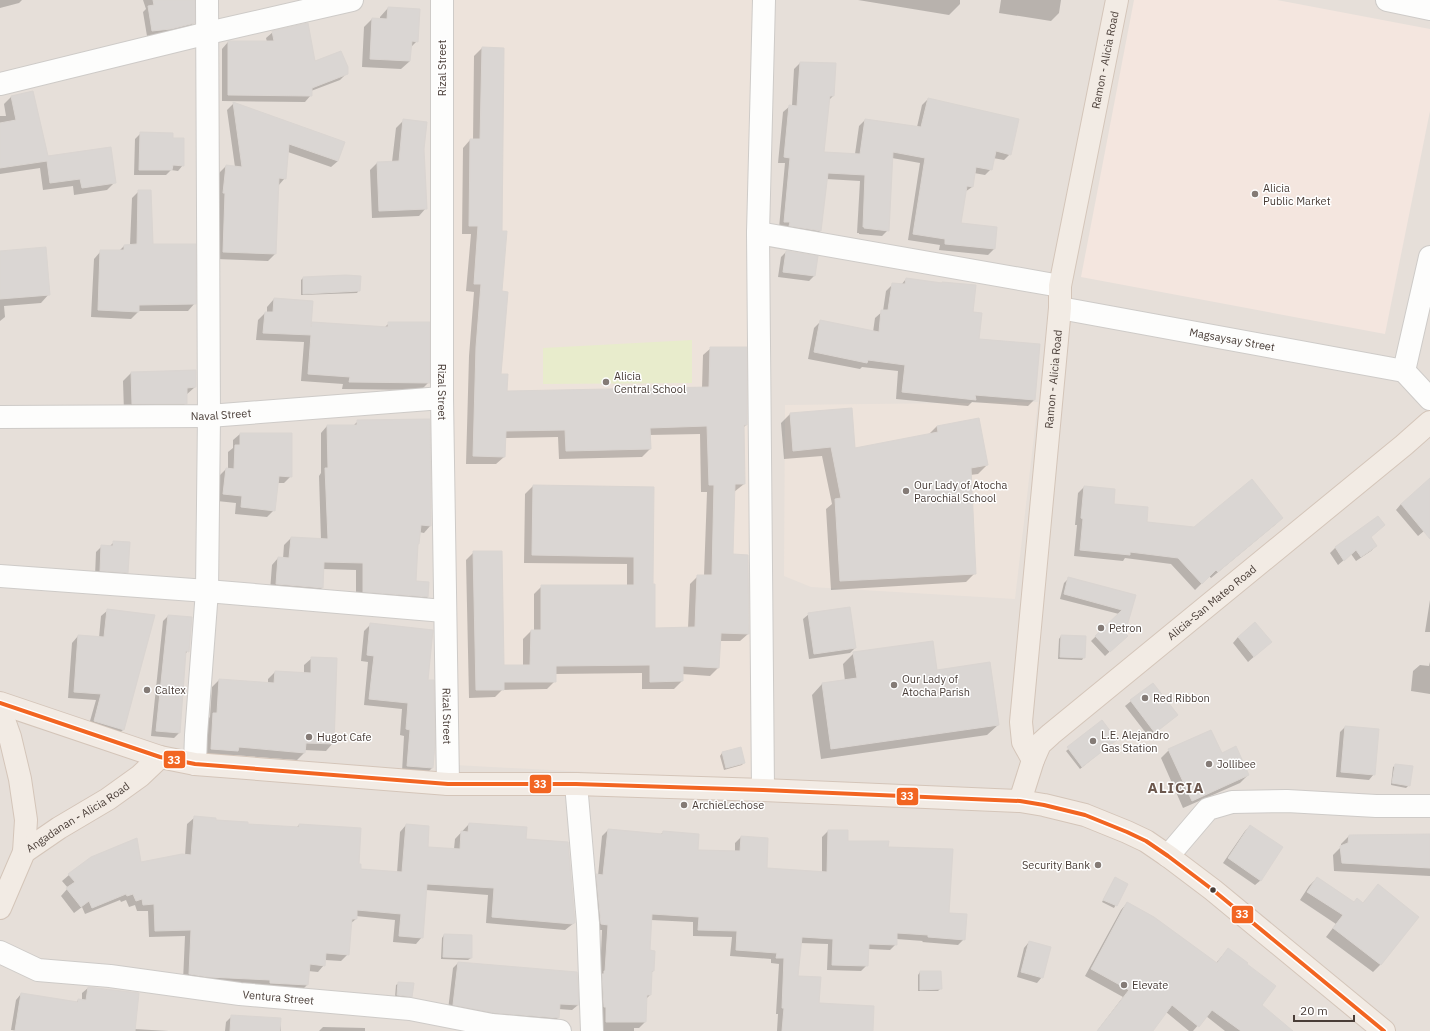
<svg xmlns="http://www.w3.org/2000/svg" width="1430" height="1031" viewBox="0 0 1430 1031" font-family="'IBM Plex Sans',sans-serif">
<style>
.residential{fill:#e6dfd9}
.commercial{fill:#f4e6df}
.education{fill:#ede3db}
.green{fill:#e8eccc}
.shadow{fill:#0003}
.building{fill:#dad6d3;stroke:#dad5d1}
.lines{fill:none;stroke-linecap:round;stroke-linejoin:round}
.minor-casing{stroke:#cecbc8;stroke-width:24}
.major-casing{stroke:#d4c5b9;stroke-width:24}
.minor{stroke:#fdfdfc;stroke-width:22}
.major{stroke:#f2ebe4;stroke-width:22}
.bus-1-casing{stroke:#fff;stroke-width:7}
.bus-1{stroke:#f26522;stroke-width:4}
.poi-dot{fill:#847b76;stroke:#fff;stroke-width:1.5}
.bus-dot{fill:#493d37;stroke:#fff;stroke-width:1.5}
.labels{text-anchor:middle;stroke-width:3;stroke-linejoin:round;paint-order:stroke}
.street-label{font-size:11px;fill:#493d37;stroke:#fff}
.poi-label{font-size:11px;fill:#493d37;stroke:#fff;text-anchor:start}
.district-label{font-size:15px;font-weight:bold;letter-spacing:1px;fill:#6c584e;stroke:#fff}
.line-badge{stroke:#fff;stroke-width:1.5}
.badge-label{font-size:11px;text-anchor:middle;font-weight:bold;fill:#fff}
</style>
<rect width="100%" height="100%" fill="#f2efec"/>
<path class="residential" d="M0,0H1430V1031H0Z"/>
<path class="commercial" d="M1134,0H1277L1430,29V111L1385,334L1081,277Z"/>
<path class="education" d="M453,0H762L755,781L455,765Z
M1038,402L1015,599L811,587L784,576L785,405Z"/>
<path class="green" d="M692,340V383L543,384V348Z"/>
<path class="shadow" d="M0,0H22L19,3L0,8Z
M143,0H194V23L188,28L166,34L147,36L143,12L146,9Z
M858,0H960V4L949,15Z
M1001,0H1061L1059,13L1051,21L999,13Z
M388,8L417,41L410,48V61L401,69L362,67L364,27L372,19H380V17Z
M273,32L315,63L347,73L340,80L311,91V95L305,102L222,101V49L228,42H267L266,38Z
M482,48L501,292L500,374L506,392L702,388L703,355L711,348L746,425L743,428L744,484L734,492L732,555L748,634L740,641H719L718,668L710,676L682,674V681L674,689H642V673L555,674V681L547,689L502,690L495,697L469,698L466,560L474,552L503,666H523V639L531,631H534V594L542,586H627V564L524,563L525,494L533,486L653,488L652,585L654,629L688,628L690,584L698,576H704L707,492H701L700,434L649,435L650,449L642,457L559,459L558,437L505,438L504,457L496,464H466L469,356L474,292L466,291L471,234H462L463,148L470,140H473L474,56Z
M800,63L833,96L829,100L823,153L855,154L859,126L865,120L917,127L922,105L928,99L1010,154L1004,160L993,158L991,169L985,175L974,173L972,187L965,192L960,224L994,249L988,255L939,250L940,245L908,240L920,163L892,158L888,230L882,236L859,234V233H857L860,181L826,179L820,231L814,237L779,228L785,163H778L783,112L790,106H792L794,69Z
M12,96L47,158L115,182L107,190L74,195L73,186L43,190L40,168L0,174V116H6L4,104Z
M234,103L338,161L331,167L288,152L285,178L278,186L275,254L268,261L216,259V200L219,173L226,166L235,167L227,110Z
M404,120L423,149L426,208L419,216L372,218L370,170L377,163L392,162L396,128Z
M140,134L172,139L183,165L178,171L171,170L166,175H134L135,139Z
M139,191L152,245L195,303L188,311H139L131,319L91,317L94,259L101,251H119L124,246L130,245L132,198Z
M0,252L49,294L41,303L4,306L5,317L0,321Z
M786,252L814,276L809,281L778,277L781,257Z
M303,278L359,290L357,293L301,295V280Z
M906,279L940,284L942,283L972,313L978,340L1034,400L1028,406L972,402L968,406L896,399L898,371L862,367L860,369L808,359L814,328L821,321L873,332L875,318L883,311L886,291L893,284L901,285Z
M274,299L310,324L312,323L384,328L389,323L428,383L421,390L342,389L343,384L301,381L304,342L256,340L258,320L265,313H267V307Z
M195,371V387L186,395V403L178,411L124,412L123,381L131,373Z
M790,414L854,449L928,435L937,426L987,465L978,474L970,475L975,573L966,582L831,590L826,509L832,504L822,456L784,459L781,423Z
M358,421L430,526L424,533L419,532L417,545L415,582L428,597L421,603L356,598V570L323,569L322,588L315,595L270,591L272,565L278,558L283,559L284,545L291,538L321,540L319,476L321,473V433L327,426H353Z
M240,434H291V476L284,483H277L274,510L267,517L235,514L236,503L217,501L219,476L226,469H228V452L233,448V440Z
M1084,487L1113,505L1146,523L1195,528L1276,524L1211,578L1209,576L1195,590L1171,564L1125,558L1123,561L1074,556L1077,525H1075L1078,493Z
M1430,492V526L1418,536L1396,510L1401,504Z
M1377,518L1370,537L1376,546L1371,551L1356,561L1351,554L1338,565L1330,553L1335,548Z
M114,542L127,572L122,578L95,576L96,552L102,546L109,547Z
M1069,578L1134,596L1124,633L1126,636L1105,656L1091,641L1119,614L1060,599L1064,583Z
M1430,600V632H1425Z
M108,610L154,616L123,730L116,736L88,728L96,700L68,698L72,643L78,636L99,638L101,616Z
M809,614L855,648L850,653L809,659L803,619Z
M168,616L191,618L188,651L185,654L179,733L174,738L151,736L163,621Z
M370,625L427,681L432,768L426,774L402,772L404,736L400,735L402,709L364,705L368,662L361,661L364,631Z
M1061,636L1084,657L1082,660L1058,659L1059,639Z
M1238,637L1265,647L1248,662L1233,643Z
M854,653L937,671L998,725L987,735L821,759L812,695L822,684L845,681L843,664Z
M312,658L333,743L326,751L304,750V753L297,760L233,755L230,757L204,756L206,721L210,717L212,687L219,680L268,684V679L275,672L304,674V665Z
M1430,662V694L1411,691L1413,671L1420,665L1429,666Z
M1152,684L1171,720L1149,737L1125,706Z
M1102,721L1113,742L1080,769L1066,751Z
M1345,727L1374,774L1369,780L1336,777L1340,732Z
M1169,750L1221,754L1248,775L1240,783L1183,808L1161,758Z
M722,753L744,762L742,765L724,770L720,756Z
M1396,765L1409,785L1406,788L1391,785L1393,767Z
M194,818L215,819V821L247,825L296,828L299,825L358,865L360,869L397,873L400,832L406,825L427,848L454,849L455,839L469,824L525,840L574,923L565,930L486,923L488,895L426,890L422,937L416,944L393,942L395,920L356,916V919L350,924L348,954L341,961L325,960L324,965L318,972L308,971L307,985L300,992L183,981L185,936L149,937L148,911H137L135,905L129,907L126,900L121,902L120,900L85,914L82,907L74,913L61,896L68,888L62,881L69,875L185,856L187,824Z
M1250,826L1261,880L1255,885L1223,863L1245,831Z
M608,830L660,835L663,832L697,851L735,852V843L741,837L766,869L822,873V837L828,831L847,842L887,848L948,914L964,939L958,945L922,942L923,941L896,939V944L890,950L868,949L867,965L861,971L827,970L828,944L800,943L797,977L818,1004L872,1031H777L778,1014H776L779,964L771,963V959L730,956L732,937L693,936V922L651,920L649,951L653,971L651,973L650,995L646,999L645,1022L639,1028H634V1031H600V977L602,930H595L591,881L597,876H598L602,836Z
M1430,835V876L1334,871L1333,855L1341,847V844L1349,836Z
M1115,878L1127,884L1114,908L1102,902Z
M1317,878L1354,903L1362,904L1378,886L1418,917L1380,965L1373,972L1326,937L1336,924L1300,900L1309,886Z
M1127,903L1216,963L1228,949L1261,1005L1291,1031H1225L1206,1016L1193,1031H1189L1166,1012L1151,1031H1097L1123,997L1085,976L1121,910Z
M444,935L471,936V958L468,960L441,959L442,938Z
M1029,942L1042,977L1037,983L1017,977L1024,948Z
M458,963L576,973L578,1005L572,1010L558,1009V1018L552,1023L448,1010L453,968Z
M920,972L941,988L938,991H918V975Z
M399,983L411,996L409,999L395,997L396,985Z
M88,988L134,1029L169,1031H18L11,1030L16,1000L21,994L76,1003L78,1000L82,1001V993Z
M232,1016L250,1021L281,1024V1031H225L226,1022Z
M323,1027L365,1028V1031H319Z"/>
<path class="building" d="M153,0H195V23L171,29L152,31L148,6L154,5Z
M388,7L420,9L418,42L412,41L410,61L370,59L372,18L387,19Z
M308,23L315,61L341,51L348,67V74L312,88V96L228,95V41H274L272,31Z
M482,47L504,48L502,231H507L502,291L508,292L501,374H508L507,391L709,387L710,347H747V425H744L745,484H735L733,554L748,555L749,634L721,633L719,668L683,666V681L650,682V665L556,666V682H504V690H476L473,551H502L504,665H530L531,630H541V585H634V557L532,555L533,485L654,487L653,584H655V628L695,627L697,575H712L714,485H709L707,426L650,428L651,449L566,451L565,430L506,431L505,457L473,456L476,347L481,284H474L478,226H469L470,139H480Z
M800,62L836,63L834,96H830L824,152L860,154L865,119L921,127L928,98L1019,119L1011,155L996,151L992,170L976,167L973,187L967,186L961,223L997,227L995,249L945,244V239L913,234L925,158L893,152L889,231L864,228L865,227H863L865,175L828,173L821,231L789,226L790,222H784L790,158L784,157L789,105L797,106Z
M33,91L48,156L111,147L116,183L82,188L80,179L50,183L47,161L0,168V123L16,120L11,96Z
M233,102L345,142L338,161L289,144L286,179L279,178L276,254L223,252L225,193H223L226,165L242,167Z
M403,119L427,122L424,149L427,209L379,211L377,162L399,161Z
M140,132L173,133V138H184V166L173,165L172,170H139Z
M138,190H151L153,244H196V304L139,305V312L98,310L100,250H124V245L137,244Z
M46,247L50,295L0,299V251Z
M786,251L818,256L815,276L783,272Z
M346,275L361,276L360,291L303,294V277Z
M906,278L942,283V282L976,285L973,312L982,313L979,339L1040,344L1035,400L975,395L976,400L902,392L905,365L868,360L867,363L814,352L820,320L879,332L881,310H888L892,283L905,284Z
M274,298L313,301L311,327L312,322L388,327V322H430V383L349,382L350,377L308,374L311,335L263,333L265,312H273Z
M196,370V387L187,388V404H132L131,372Z
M852,408L855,448L938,432L937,426L979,418L988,465L971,468L976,574L840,581L835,499L841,498L831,447L793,451L790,413Z
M430,419L431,526L421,525L419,544H418L416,581L429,582L428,597L363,592V563L324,562L323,588L276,584L278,557L289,558L291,537L328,539L325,468H328L327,425H357V420Z
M240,433H292V477L279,476L275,511L241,507L242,496L223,494L226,468L234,469L235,445H240Z
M1430,478V539L1401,504Z
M1252,479L1283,518L1218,572L1216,570L1202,584L1178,558L1130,552V555L1080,550L1083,519L1081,518L1084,486L1115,489L1114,504L1148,507L1147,522L1194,527Z
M1378,516L1385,525L1371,537L1377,546L1361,557L1356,550L1344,561L1335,547Z
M113,541L130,542L128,573L100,571L101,545L113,546Z
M1068,577L1136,595L1125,633L1128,636L1110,652L1095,636L1122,610L1064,594Z
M850,607L856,648L814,654L808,613Z
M107,609L155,615L124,730L94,721L101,694L74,692L78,635L104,637Z
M168,615L192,617L189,652L186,651L180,733L156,731Z
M1255,622L1272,642L1254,657L1238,637Z
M370,623L433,630L428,680H434L435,744L433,768L407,766L410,730L406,729L408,703L369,699L374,656L367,655Z
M1061,635L1086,636L1085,658L1060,657Z
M933,641L937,670L990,662L999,725L831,749L822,683L857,678L853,652Z
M311,657L337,658L334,744L306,743L305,753L239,747L238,751L211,749L213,713H217L219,679L274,683L275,671L311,673Z
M1153,683L1178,715L1155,733L1130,700Z
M1102,720L1117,740L1082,767L1067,747Z
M1345,726L1379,729L1375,775L1341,772Z
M1211,730L1222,753L1236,746L1249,775L1192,801L1168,749Z
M741,747L745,763L726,768L722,752Z
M1395,764L1413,766L1410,786L1392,783Z
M194,816L216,818V820L248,822V824L299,827V824L361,828L359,864H361V869L402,872L406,824L429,826L428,847L460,849L461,831L468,832L469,823L527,827L526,839L568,842L575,923H573V924L492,917L494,888L427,884L423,938L399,936L401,914L357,910V919H352L349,955L326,953L325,966L310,964L308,985L270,983V980L208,977L189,974L191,930L155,931L154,904L143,905L142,899L136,901L133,894L127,896L126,894L92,908L89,901L81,907L66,888L75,882L68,874L91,857L137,838L141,862L182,854L191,855Z
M1250,825L1283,847L1261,881L1228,858Z
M608,829L662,834L663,831L699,834L698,850L740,851L741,836L768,838L767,868L827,872L828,830H848V841H889L888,847L953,849L949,913L967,914L965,940L928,937V935L897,933V945L869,944L868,966L832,965L833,939L802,937L798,976L821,977L819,1003L874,1006L873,1031H782L784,1008H782L784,958H776L777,953L736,950L737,931L698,930L699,917L652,914L650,950L655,951L654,971H652L651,995H647L646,1022H606V1007H604L602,974H604V971H605L608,925L601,924L596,874L603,875Z
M1430,834V868L1342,863L1340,846L1348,843L1349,835Z
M1115,877L1128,884L1117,906L1103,900Z
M1317,877L1354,902L1357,898L1363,903L1378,884L1419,917L1381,965L1333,928L1343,915L1307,892Z
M1127,902L1154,917L1217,963L1228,948L1248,963L1247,964L1276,986L1262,1005L1293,1031H1241L1212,1010L1199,1027L1172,1005L1153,1031H1097L1129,990L1091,969Z
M444,934L472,935V958L443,957Z
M1029,941L1051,947L1043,978L1021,972Z
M458,962L577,972L579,1005L560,1004L559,1018L494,1013L453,1005Z
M920,971H941L942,989L920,990Z
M398,982L414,983L412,997L397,995Z
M88,987L139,993L135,1031H15L21,993L78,1002V999L86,1000Z
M231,1015L281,1018L280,1031H230Z"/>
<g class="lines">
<g class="minor-casing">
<g id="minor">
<path id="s1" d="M442,0V398L448,784"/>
<path d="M1387,0L1430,9"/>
<path d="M0,84L208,33L352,0"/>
<path d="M758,233L1060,286"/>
<path d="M1430,257L1404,371L1430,399"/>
<path id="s2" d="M1060,308L1404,371"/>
<path id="s3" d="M0,417L209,416L442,398"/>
<path d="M0,576L207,591L444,611"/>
<path d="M195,764L196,735L207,591L209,416L207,0"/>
<path d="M576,784L588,923L592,1031"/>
<path d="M763,790L758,233L764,0"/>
<path d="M1168,856L1208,809L1232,802L1287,801L1376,806H1430"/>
<path id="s4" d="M0,952L38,970L110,976L240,994L410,1009L492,1025L560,1031"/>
</g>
</g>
<g class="major-casing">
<g id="major">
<path d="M0,703L160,757L195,764L448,784H576L763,790L1020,801L1044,805L1085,815L1127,832L1146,841L1168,856L1213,890L1384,1031"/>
<path d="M0,709L10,737L20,779L26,820L24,852"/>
<path id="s5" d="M1033,760L1023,742L1021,722L1060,308V286L1117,0"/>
<path id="s6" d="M1020,801L1033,760L1040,744L1051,734L1404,445L1430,422"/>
<path id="s7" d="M0,908L24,852L59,828L108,799L140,776L160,757"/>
</g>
</g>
<use href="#minor" class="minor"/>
<use href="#major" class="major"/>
<g class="bus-1-casing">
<path id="bus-1" d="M0,703L160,757L195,764L448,784H576L763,790L1020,801L1044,805L1085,815L1127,832L1146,841L1168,856L1213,890L1384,1031"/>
</g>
<use href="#bus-1" class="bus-1"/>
</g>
<g class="poi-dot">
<circle cx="1255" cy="194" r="4"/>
<circle cx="606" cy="382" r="4"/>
<circle cx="906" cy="491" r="4"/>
<circle cx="1101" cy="628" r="4"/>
<circle cx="894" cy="685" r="4"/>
<circle cx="147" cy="690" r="4"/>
<circle cx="1145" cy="698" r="4"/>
<circle cx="309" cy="737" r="4"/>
<circle cx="1093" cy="741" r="4"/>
<circle cx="1209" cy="764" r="4"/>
<circle cx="684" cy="805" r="4"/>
<circle cx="1098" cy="865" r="4"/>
<circle cx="1124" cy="985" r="4"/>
</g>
<circle class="bus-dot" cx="1213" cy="890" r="3.5"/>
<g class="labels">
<g class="street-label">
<text dy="4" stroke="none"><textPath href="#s5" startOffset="709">Ramon - Alicia Road</textPath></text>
<text transform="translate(442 68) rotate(-90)" y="4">Rizal Street</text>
<text dy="4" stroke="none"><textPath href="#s2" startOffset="175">Magsaysay Street</textPath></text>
<text dy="4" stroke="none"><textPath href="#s5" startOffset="385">Ramon - Alicia Road</textPath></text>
<text dy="4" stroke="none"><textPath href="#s1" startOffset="392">Rizal Street</textPath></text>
<text dy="4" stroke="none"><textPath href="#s3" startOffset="221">Naval Street</textPath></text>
<text dy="4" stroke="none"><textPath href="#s6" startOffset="283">Alicia-San Mateo Road</textPath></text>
<text dy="4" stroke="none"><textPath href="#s1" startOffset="716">Rizal Street</textPath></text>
<text dy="4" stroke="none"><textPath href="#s7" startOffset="125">Angadanan - Alicia Road</textPath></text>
<text dy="4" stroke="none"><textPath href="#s4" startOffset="284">Ventura Street</textPath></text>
</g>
<g class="poi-label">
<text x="1263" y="192">Alicia<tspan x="1263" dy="13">Public Market</tspan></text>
<text x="614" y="380">Alicia<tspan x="614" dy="13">Central School</tspan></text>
<text x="914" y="489">Our Lady of Atocha<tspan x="914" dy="13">Parochial School</tspan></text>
<text x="1109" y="632">Petron</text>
<text x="902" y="683">Our Lady of<tspan x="902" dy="13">Atocha Parish</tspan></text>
<text x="155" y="694">Caltex</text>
<text x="1153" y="702">Red Ribbon</text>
<text x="1101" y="739">L.E. Alejandro<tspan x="1101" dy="13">Gas Station</tspan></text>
<text x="317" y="741">Hugot Cafe</text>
<text x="1217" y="768">Jollibee</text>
<text x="692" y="809">ArchieLechose</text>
<text x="1090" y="869" text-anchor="end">Security Bank</text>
<text x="1132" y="989">Elevate</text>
</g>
<g class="district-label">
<text x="1176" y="793">ALICIA</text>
</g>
</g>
<g class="line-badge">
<rect x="163" y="750" width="23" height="19" rx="4" fill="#f26522"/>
<rect x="529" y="774" width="23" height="20" rx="4" fill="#f26522"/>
<rect x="896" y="787" width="23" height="19" rx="4" fill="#f26522"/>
<rect x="1231" y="905" width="23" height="19" rx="4" fill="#f26522"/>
</g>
<g class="badge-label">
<text x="174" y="764">33</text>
<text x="540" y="788">33</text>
<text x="907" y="800">33</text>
<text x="1242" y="918">33</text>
</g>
<path d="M1294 1015v6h60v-6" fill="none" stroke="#493d37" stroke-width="2"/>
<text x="1300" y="1015" font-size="12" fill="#493d37" stroke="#ffffff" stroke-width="3" paint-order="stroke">20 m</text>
</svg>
